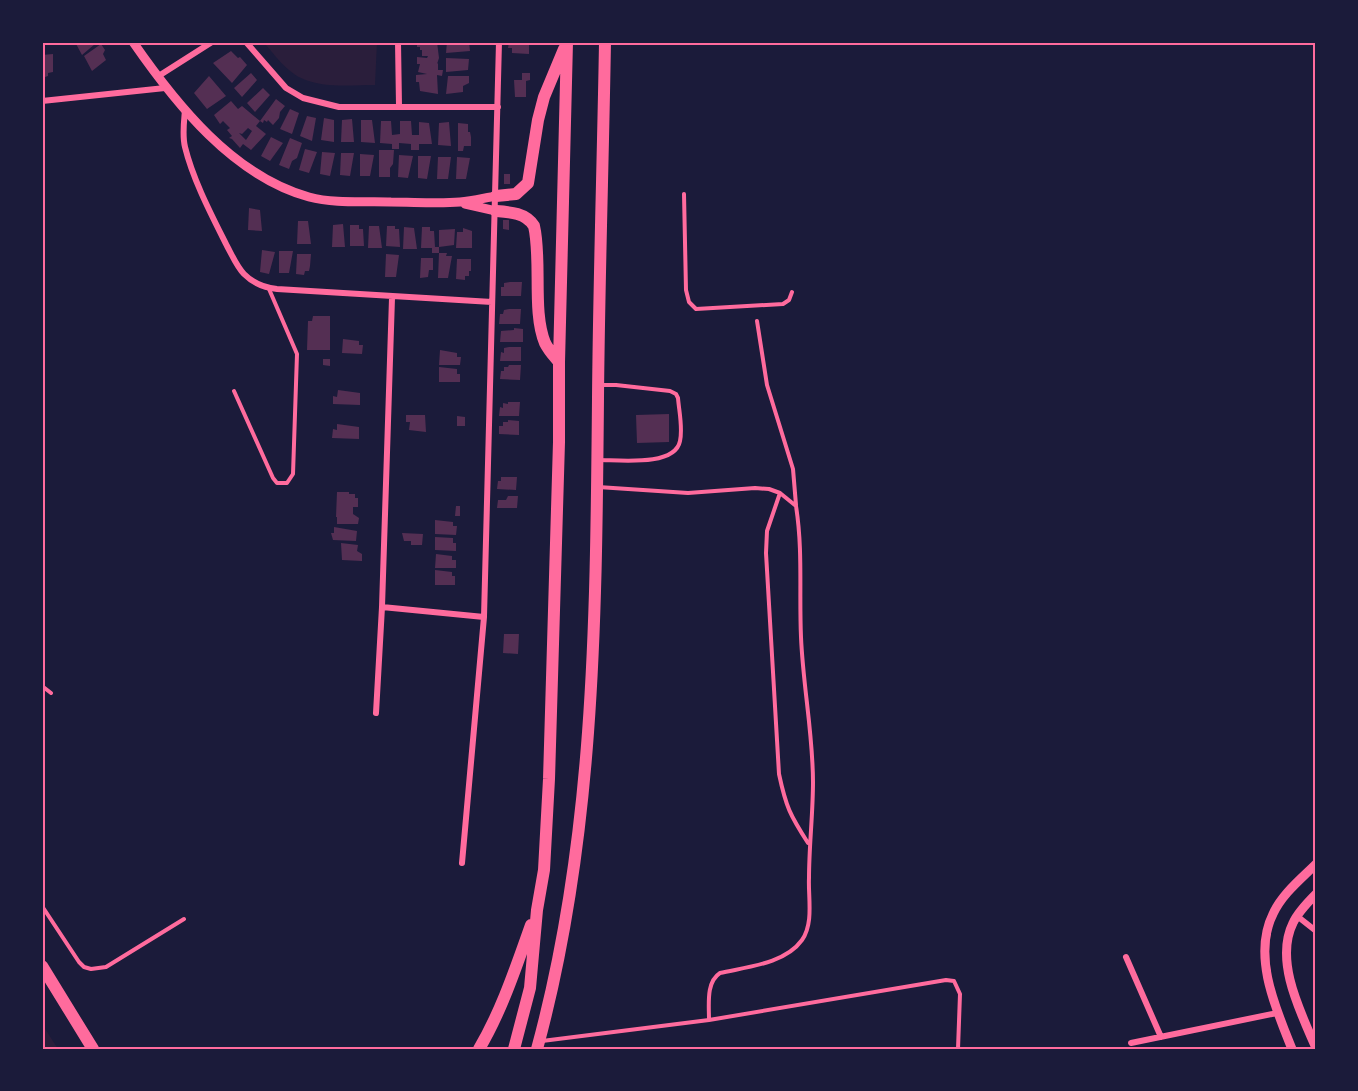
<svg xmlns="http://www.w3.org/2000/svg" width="1358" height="1091" viewBox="0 0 1358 1091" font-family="'Times New Roman',serif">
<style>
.green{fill:#2a1e3b}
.building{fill:#542f53;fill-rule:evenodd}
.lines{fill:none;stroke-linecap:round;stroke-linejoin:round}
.service{stroke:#ff6b9d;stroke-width:4}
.minor{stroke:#ff6b9d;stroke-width:6}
.tertiary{stroke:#ff6b9d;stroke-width:9}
.primary{stroke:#ff6b9d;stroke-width:12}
.trunk{stroke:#ff6b9d;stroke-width:12}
.neatline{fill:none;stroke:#ff6b9d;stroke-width:2}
</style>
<rect width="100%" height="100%" fill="#1b1b3a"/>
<path class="green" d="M263,42H377L375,85C348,85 311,90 289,70C279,62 272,51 263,42Z
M42,1024L58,1049H42Z"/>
<path class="building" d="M75,42H93L95,44L82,55Z
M417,42H437L439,58L437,64L438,63V70H443L442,76L437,75L438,94L420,91L419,82H416V75L427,74L418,72L420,64H417V57L427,58L428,56H422V50H420V47H417Z
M447,42H469L470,51L446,53Z
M509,42H529V54L512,53V48H508Z
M101,44L105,50L103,54L106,60L92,71L84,56Z
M231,51L238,58L240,57L247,65L232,83L213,63Z
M53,54V72L48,73V76L42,78V55Z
M446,58L469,59L468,70L446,72Z
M251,73L257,80L242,97L234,88Z
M522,73H530V80L526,81V97H515L514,80H522Z
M209,76L226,96L207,109L194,93Z
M448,76H469V83L463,86V92L446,94Z
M263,88L270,95L255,112L247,103Z
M276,99L285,106L280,112L279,118L273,125L268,120L267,122L264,120L263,123L260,121Z
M231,101L238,109L242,106L260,121L256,126L266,134L251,150L243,144L240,148L232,139L229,138L232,136L227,130L230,128L223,121L220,124L214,115ZM248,128L252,131L246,140L239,133L242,134Z
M290,109L299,113L292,134L280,129Z
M307,116L316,118L312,141L300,136Z
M324,118L334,120V142L321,140Z
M352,119L354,142H341L342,120Z
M361,120H372L375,143L361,142Z
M381,121H391L392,135L400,134V121H411L412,135H419V122L429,123L432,144H419V150H411V144L399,143V149H392V144L380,143Z
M449,122L451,146L438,145L439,123Z
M458,123L468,124V132H470L471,137V146H464L463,151H458Z
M271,137L283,143L270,161L261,156Z
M290,138L302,143L297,158L292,161L289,169L279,165Z
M305,149L317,152L309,173L299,170Z
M379,150H394L393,164L390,168V177H379Z
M322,152L335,153L330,176L320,174Z
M341,153H354L350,176L340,175Z
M360,154L374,155L370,176H360Z
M399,155L413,156L408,178L398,177Z
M418,156H431L427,179L418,178Z
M438,157H451L448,179H437Z
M457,157L470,158L466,179H456Z
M504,174H510V184H504Z
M249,208L260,210L262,231L248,230Z
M503,220H509V230L503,229Z
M298,221H308L311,244H297Z
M343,224L345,247H332L333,225Z
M350,225H359V229H363L364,246H350Z
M369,226H379L382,248H368Z
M387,226H395V229H399L400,247L386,246Z
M404,227L414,228L417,249H403Z
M422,227H430V231H434L435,247H439V230L455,229L454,245L439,247V253H432V248H421Z
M463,228L472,231V248H456L457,232H463Z
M262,250L275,252L269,274L260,272Z
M279,251H293L289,273H279Z
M439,253H447L446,256H452L448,278H438Z
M297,254H311L310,266L309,271H305L304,275L296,274Z
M386,254L399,255L396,277H385Z
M421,258H433V270H429L428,277L420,278Z
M457,259H471V271H469V276H465V280L456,279Z
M510,282H522L521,296H501V287H504V283Z
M509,309H521L520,324H499L500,314H503L504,310Z
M313,316H330V350H307L308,321H312Z
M514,328L523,329V342H500L501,331L514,330Z
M343,339L359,341V345H363L362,354L342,353Z
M509,347H521V361H500L501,352L504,353V348Z
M440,350L457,353V357H461L460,365H439Z
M323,359H330V366L323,365Z
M509,365H521L520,380L500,379L501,371H504V367H508Z
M439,367L457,369V374H460V382H439Z
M338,390L360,393V405L333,404V396L337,397Z
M508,402H520L519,416H499L500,407L503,408V403L508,404Z
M669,414V442L637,443L636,415Z
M406,415H425L426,432L409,430L410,422H406Z
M457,416L465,417V426H457Z
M508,420L519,421V435L499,434V426H503V422H508Z
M337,424L359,427V439L332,438L333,429L337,430Z
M501,477H517L516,490L497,489L498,481H501Z
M337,492H349V494H355V498H358V507H353V514L359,518L358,524H337V517H336Z
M508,496H518L517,508H497L498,500H506Z
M456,506H460V516H455Z
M435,520L453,522V526H457L456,535L435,534Z
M334,527L357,531L356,541L333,540L331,533H334Z
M402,533L423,534L422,545H411V541H404Z
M435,537L453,538V543H456V551L435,550Z
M341,543L358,545L357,551L362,554V561L342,560Z
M436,554L452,556V560H456V568H435Z
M435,570L452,572V576H455V585H435Z
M504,634H519L518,654L503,653Z"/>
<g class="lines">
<path class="service" d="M684,194L686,290L689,302L696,309L783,304L789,300L792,292
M757,321L767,385L793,469L796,505
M234,391L273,478L277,483H287L293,474L297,354L269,289
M598,460C619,460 675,467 680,441C683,428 679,411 678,398L676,394L670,391L616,385H601
M780,493L767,531L766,553L779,774C786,807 790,815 808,843
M42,686L51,693
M42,906L79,962L84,967L91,969L106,967L184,919
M709,1020L946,980L954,981L960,994L958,1049
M542,1041L709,1020C709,1004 706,982 720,973C746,967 785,964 802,940C814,923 808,897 809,878C809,846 813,814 813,782C813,734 803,686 801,637C799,593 803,550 796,506L780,493L769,489L755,488L688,493L598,487"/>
<path class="minor" d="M246,42L286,88L303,98L339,107H498
M398,42L399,106
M157,77L212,42
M42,101L165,88
M185,110C184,122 182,135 185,147C193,180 212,216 227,246C232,255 237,267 244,274C253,283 265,288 277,289L492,302
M392,298L382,607L484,617
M376,713L382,607
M462,863L484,617L499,42
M1297,916L1316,931
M1126,957L1161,1037
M1131,1043L1277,1013"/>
<path class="tertiary" d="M133,42C176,104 233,176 309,197C335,204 364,201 391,202C414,202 438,204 460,202C472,201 484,198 496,196
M465,204L496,211
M1316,894C1308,902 1298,912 1293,923C1274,961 1301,1013 1316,1048
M1292,1049C1276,1009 1252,956 1273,914C1282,894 1301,879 1316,864"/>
<path class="primary" d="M42,966L93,1049"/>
<path class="trunk" d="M496,196L516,194L528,183L538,120L544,97L564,49
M496,211C510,212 526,213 534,226C542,260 532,312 545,343C549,351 554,356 559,362
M479,1049C502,1010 516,967 531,925
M514,1049L530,988L537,910L544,870L549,779L559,442V362L567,42
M537,1049C595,837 596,616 598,398C599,279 603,161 605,42"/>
</g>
<rect width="1358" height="1091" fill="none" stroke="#1b1b3a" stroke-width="87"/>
<rect x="44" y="44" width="1270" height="1004" class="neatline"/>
</svg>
